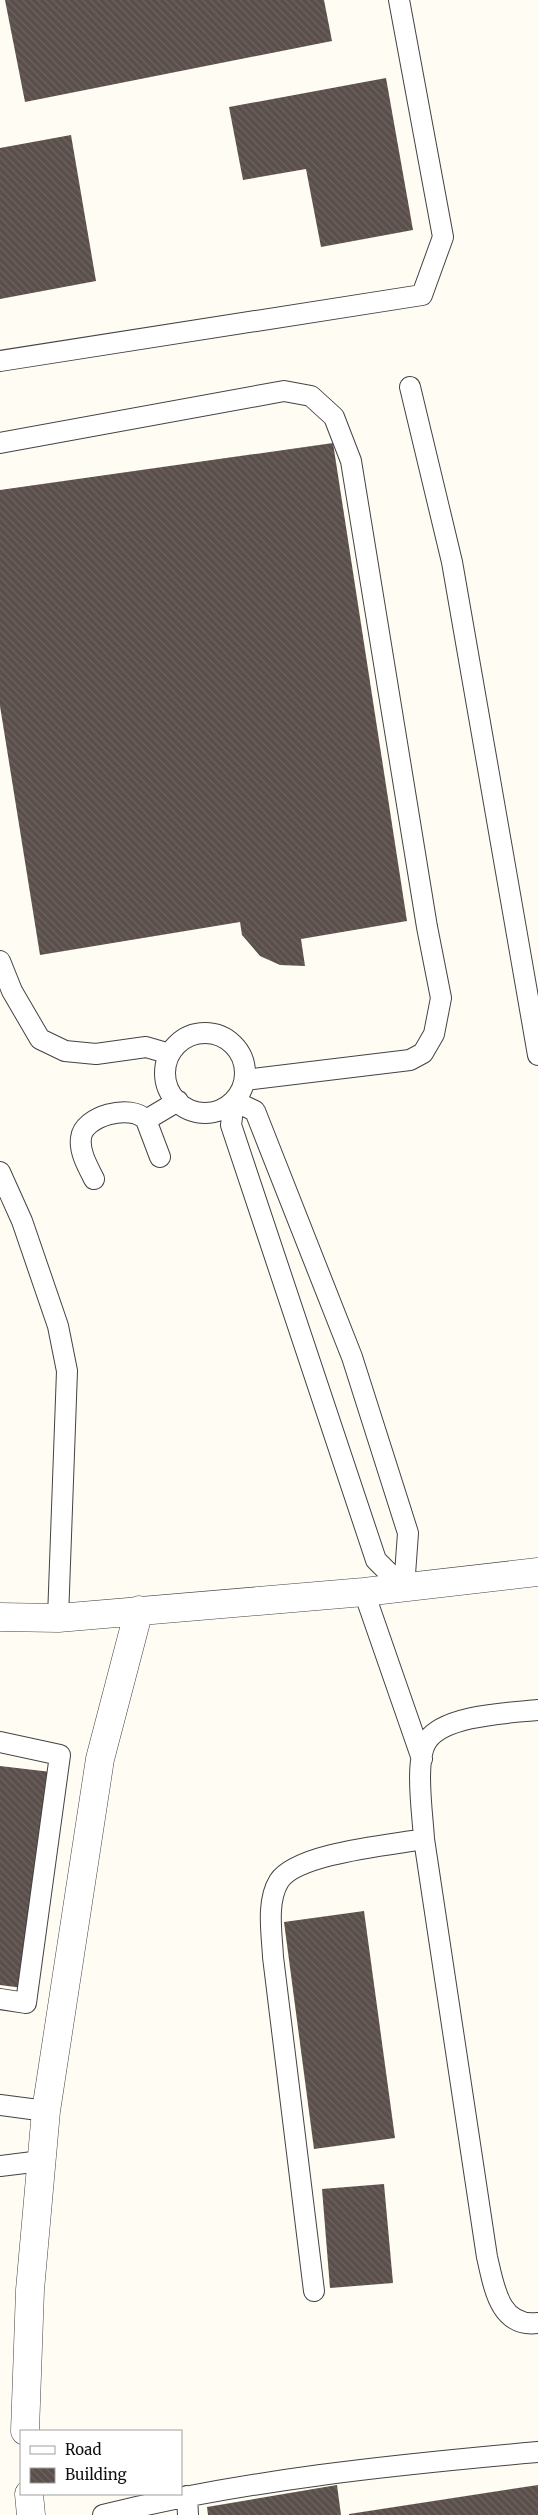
<svg xmlns="http://www.w3.org/2000/svg" width="538" height="2515" viewBox="0 0 538 2515" font-family="Merriweather,serif">
<style>
.building{fill:url(#building-back-hatch)}
.lines{fill:none;stroke-linecap:round;stroke-linejoin:round}
.service-casing{stroke:#434343;stroke-width:22}
.minor-casing{stroke:#434343;stroke-width:29}
.service{stroke:#fff;stroke-width:20}
.minor{stroke:#fff;stroke-width:28}
</style>
<defs>
<pattern id="building-back-hatch" width="6" height="6" patternUnits="userSpaceOnUse" patternTransform="scale(1.25)"><rect width="6" height="6" fill="#5a4f4b"/><path d="M-1 5l2 2M0 0l6 6M5-1l2 2" fill="none" stroke="#6d6461"/></pattern>
</defs>
<rect width="100%" height="100%" fill="#fffcf3"/>
<path class="building" d="M5,0H324L332,41L25,102Z
M386,78L413,230L321,247L306,169L243,180L229,107Z
M71,135L96,281L0,299V148Z
M333,443L407,921L301,939L305,966L280,965L260,956L242,935L240,922L40,955L0,706V490Z
M0,1766L51,1772L23,1988L0,1985Z
M364,1911L395,2138L314,2149L284,1922Z
M384,2184L393,2283L330,2288L322,2189Z
M337,2485L341,2515H208L207,2507Z
M538,2485V2515H349V2514Z"/>
<g class="lines">
<g class="service-casing">
<path id="service" d="M0,361L422,295L443,237L399,0
M410,387L452,562L538,1055
M0,443L284,391L311,396L334,417L351,461L427,927L441,998L434,1034L423,1053L410,1060L245,1080
M0,961L12,991L40,1039L65,1051L96,1054L146,1047L170,1054
M165 1073a40 40 0 1 1 80 0a40 40 0 1 1-80 0Z
M234,1101L255,1111L352,1357L408,1533L404,1588L376,1560L231,1125Z
M160,1157L146,1120L178,1101
M0,1172L22,1221L58,1326L67,1371L58,1618
M94,1179C88,1167 79,1152 81,1138C83,1116 131,1103 146,1120
M364,1592L422,1759
M538,1710C509,1713 444,1715 427,1741C414,1760 423,1817 424,1839L487,2257C494,2286 499,2328 538,2323
M0,1742L60,1755L26,2003L0,1999
M0,2105L46,2111
M0,2166L41,2161
M314,2291L273,1957C272,1934 266,1902 279,1881C297,1853 391,1845 424,1839
M187,2496L188,2515
M103,2515C245,2480 392,2465 538,2452"/>
</g>
<g class="minor-casing">
<path id="minor" d="M0,1617L58,1618L364,1592L538,1572
M25,2431L30,2290L46,2111L100,1759L139,1610
M29,2494L31,2515"/>
</g>
<use href="#service" class="service"/>
<use href="#minor" class="minor"/>
</g>
<rect x="20" y="2430" width="162" height="65" fill="#ffffff" stroke="#9f9f9f"/>
<rect x="30" y="2446" width="25" height="8" fill="#ffffff" stroke="#9f9f9f"/>
<text x="65" y="2455" font-size="15" fill="#101010">Road</text>
<rect x="30" y="2468" width="25" height="15" fill="url(#building-back-hatch)" stroke="#9f9f9f"/>
<text x="65" y="2480" font-size="15" fill="#101010">Building</text>
</svg>
